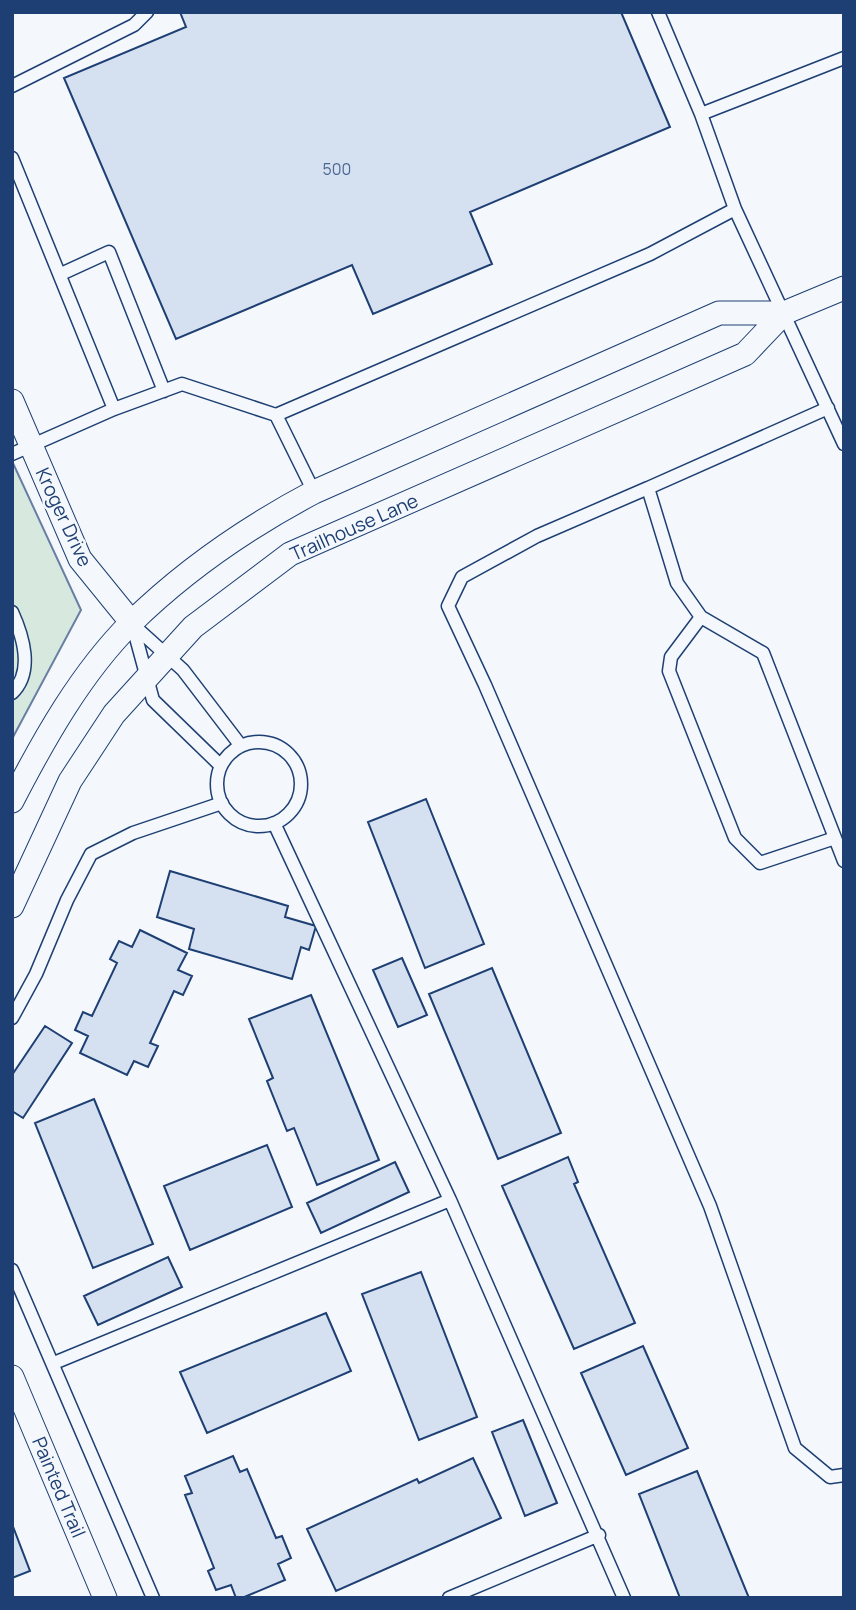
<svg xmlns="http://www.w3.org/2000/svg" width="856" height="1610" viewBox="0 0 856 1610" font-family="Manrope,sans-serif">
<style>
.green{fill:#d7e8df;stroke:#687fa3;stroke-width:2}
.building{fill:#d5e0f0;stroke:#1d3f73;stroke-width:2}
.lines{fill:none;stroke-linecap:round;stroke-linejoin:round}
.service-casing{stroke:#1d3f73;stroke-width:15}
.minor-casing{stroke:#1d3f73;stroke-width:25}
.service{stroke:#f4f7fb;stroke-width:12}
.minor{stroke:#f4f7fb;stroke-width:23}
.labels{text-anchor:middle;stroke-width:5;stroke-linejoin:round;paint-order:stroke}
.number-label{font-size:16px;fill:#4b6792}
.street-label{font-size:19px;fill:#1d3f73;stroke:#f4f7fb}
</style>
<rect width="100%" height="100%" fill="#f4f7fb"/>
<path class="green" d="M12,461L81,610L12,739Z"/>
<path class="building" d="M180,12H621L670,127L470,212L492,264L373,314L352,265L176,339L64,78L186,27Z
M426,799L484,944L425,968L368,822Z
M170,871L288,906L285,917L316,926L309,950L301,947L292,979L189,949L194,929L157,917Z
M140,930L187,953L178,970L192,976L183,995L174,991L150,1043L158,1046L148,1067L134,1061L127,1075L80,1053L88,1036L75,1030L83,1012L92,1016L117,963L110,959L119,941L132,947Z
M402,958L427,1015L398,1027L373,970Z
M492,968L561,1133L498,1159L429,994Z
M311,995L379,1160L317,1185L294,1128L287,1131L267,1081L273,1078L249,1019Z
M45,1026L72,1043L23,1118L12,1111V1075Z
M94,1099L153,1244L93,1268L35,1123Z
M267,1145L292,1207L190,1250L164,1186Z
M568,1157L578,1182L574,1184L635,1323L574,1349L502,1186Z
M395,1162L409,1192L321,1233L307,1203Z
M168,1257L182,1287L98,1325L84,1296Z
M421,1272L477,1417L419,1440L362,1294Z
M326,1313L351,1371L207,1433L180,1372Z
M643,1346L688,1448L626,1475L581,1373Z
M523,1420L557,1503L525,1516L492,1432Z
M233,1456L240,1472L247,1469L276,1538L282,1536L291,1558L278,1564L285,1580L242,1598H236L231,1585L216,1590L208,1571L214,1568L185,1495L192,1493L185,1476Z
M473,1458L501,1518L336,1591L307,1529L417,1479L419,1483Z
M697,1471L749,1598H680L639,1494Z
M12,1524L30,1571L12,1578Z"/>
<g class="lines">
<g class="service-casing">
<path id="service" d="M658,12L701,114L735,209
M12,86L134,25L147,12
M701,114L844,58
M12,158L114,409
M61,274L109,252L164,391
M276,415L314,492
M12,454L114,409L182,384L276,415L650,254L735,209L844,444
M648,488L828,408
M12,612C23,636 34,672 12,693
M701,617L671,657L669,671L735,838L760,863L835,838
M132,623L153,700L221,766
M132,624L183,670L241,746
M217 784a42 42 0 1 1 84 0a42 42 0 1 1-84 0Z
M274,823L450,1200L624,1598
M844,861L763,653L701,617L677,583L648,488L537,536L462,577L448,606L485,685L710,1206L795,1448L830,1477L844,1475
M12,1018L36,974L67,900L91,854L133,833L222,803
M12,1270L153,1598
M54,1363L450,1200
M449,1598L599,1535"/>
</g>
<g class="minor-casing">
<path id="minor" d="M12,401L80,559L132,623
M12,801C44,739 81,673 131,623C185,570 248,527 314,492L719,313H784L844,288
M12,906L70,781L114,714L193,627L290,554L745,354L784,313
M12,1377L105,1598"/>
</g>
<use href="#service" class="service"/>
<use href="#minor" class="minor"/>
</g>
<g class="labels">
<g class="number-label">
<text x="337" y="175">500</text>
</g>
<g class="street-label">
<text transform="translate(64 517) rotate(65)" y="7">Kroger Drive</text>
<text transform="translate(354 527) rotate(-24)" y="7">Trailhouse Lane</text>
<text transform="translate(59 1487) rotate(67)" y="7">Painted Trail</text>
</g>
</g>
<rect width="856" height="1610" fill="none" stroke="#1d3f73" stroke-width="28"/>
</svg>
